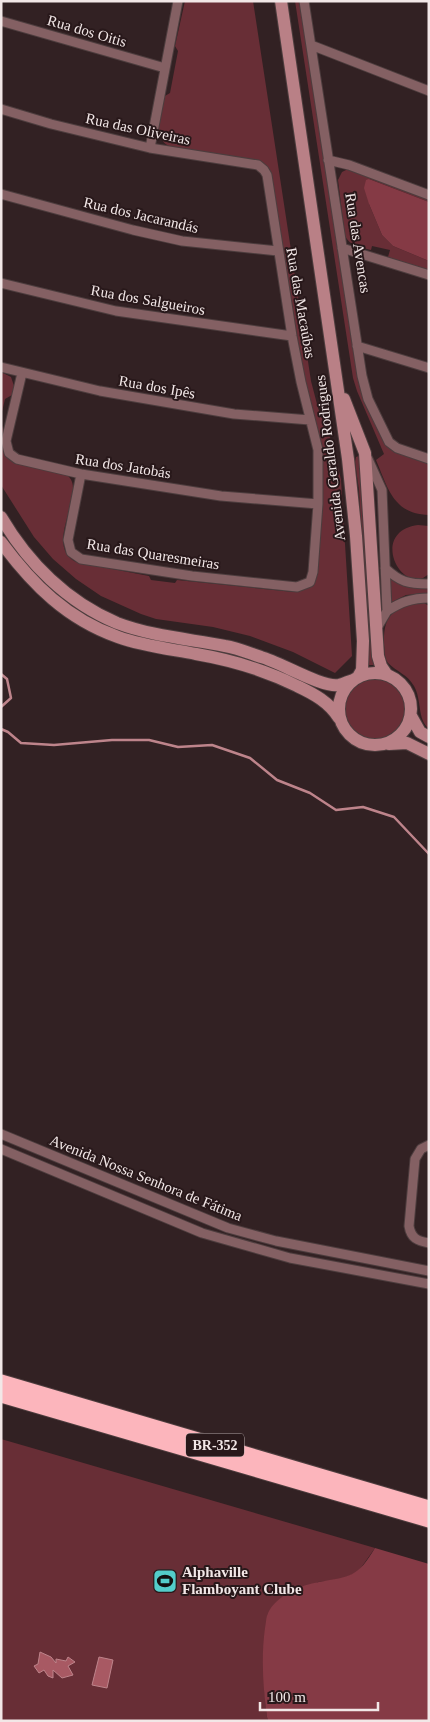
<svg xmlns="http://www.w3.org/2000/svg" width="430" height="1722" viewBox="0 0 430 1722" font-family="Georgia,serif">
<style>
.green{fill:#682e36}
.forest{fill:#853a45}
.water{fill:#a85963;stroke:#be848b}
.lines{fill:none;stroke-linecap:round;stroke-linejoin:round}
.stream{stroke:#be848b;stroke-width:2.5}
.street-casing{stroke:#4d3d3e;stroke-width:11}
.secondary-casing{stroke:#4d3d3e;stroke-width:14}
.highway-casing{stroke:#4d3d3e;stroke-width:17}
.street{stroke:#846063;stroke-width:9}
.secondary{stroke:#b98086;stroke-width:12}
.highway{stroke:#fcb5bc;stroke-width:15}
.labels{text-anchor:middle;stroke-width:4;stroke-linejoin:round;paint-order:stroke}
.shield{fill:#28181a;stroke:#b5a9aa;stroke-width:1}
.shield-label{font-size:14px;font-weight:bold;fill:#f2e7e7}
.street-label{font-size:15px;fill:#f2e7e7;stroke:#28181a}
.poi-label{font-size:15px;font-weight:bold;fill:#f2e7e7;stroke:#28181a;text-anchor:start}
</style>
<rect width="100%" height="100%" fill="#322123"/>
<path class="green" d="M185,1H253L311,381L318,408L333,445L341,480L352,656L335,673L293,652L250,636L213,627L156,619L141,614L101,596L76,579L53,559L34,537L1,485V424C6,432 1,442 4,452L67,475C89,492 42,544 76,562L149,576L151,580L175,583L177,580L294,592L307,588L316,575L323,477L322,454L302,369L271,174L268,167L260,162L169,146C151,137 162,112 165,96L170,93L178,51L175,46Z
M295,1H300L359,377L382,438L429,462V515C393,514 388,488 376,460L384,454L357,391L353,378Z
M348,169L429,198V202L369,179V204L382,235L393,246L429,261V270L388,257L390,250L372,246L371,250C360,247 350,246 345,236L338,180L342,172Z
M1,372L11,377L14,386L12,395L5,399L1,416Z
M359,456L378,665H367L368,659L359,490L355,462L356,457Z
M418,525L429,526V574C427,575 425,577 423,578C397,588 372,531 418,525Z
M390,577L429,587V593L406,595L392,602Z
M421,601L429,606V729C417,719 422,700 414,686C407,674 397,672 388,663C384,658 385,651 384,645C383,613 394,609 421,601Z
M345 709a30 30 0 1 1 60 0a30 30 0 1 1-60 0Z
M1,1439L39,1450L375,1548L358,1572L339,1580L318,1582L268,1613C262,1649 263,1681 267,1717L268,1721H1Z"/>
<path class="forest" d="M369,179L429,202V261L393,246L382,235L369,204L364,188L366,180Z
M375,1548L429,1564V1721H268L267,1717C263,1687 261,1658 265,1628C266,1624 266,1617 268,1613C277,1595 301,1585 319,1582C351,1576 357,1578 375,1548Z"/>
<path class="water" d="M40,1652L51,1657L56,1663V1659L66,1661L68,1657L75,1662L68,1666L73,1675L62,1678L53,1670V1678L48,1676L44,1670L39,1673L34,1666L38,1664Z
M99,1657L113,1660L107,1688L92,1685Z"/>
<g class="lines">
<path class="stream" d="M1,674L7,679L11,698L1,707
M1,729L8,732L21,743L54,745L112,740H149L178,747L212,745L250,758L277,780L310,793L336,810L363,807L394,817L429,854"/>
<g class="street-casing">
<path id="street" d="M304,1L362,376L368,399L389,442L397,448L429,459
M1,21L165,68
M311,45L429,91
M1,109L51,124L150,148L258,165L264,170L267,175L292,336L301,382L318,450V504L313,572L310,582L297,587L192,576L81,559L71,552L68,540L81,474
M150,148L178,1
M328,160L349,165L429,195
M1,194L133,230L182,241L278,251
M342,248L429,275
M1,283L116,311L292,336
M357,346L429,368
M1,367L100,391L234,414L310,420
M22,373L6,441L9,453L17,459L81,474L221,496L318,504
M368,459L382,490L387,611L377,628
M385,568C400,582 408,584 429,584
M387,611C401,602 412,598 429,598
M1,1134L228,1228L276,1241L429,1271
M429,1145L421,1149L415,1159L409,1226C411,1238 417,1241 429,1243
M1,1149L202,1233L290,1258L429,1284"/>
</g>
<g class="secondary-casing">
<path id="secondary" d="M281,1L348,459L356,536L363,641L362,670L358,677
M344,399L365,453L378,656L381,666L387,675
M1,517C28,563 67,602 117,623C151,636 189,639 225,646C237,648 249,653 261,657C280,662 322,688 339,685C344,684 349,681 353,680
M1,542C33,585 67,619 118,637C143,646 170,649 196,654C231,660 265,670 297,686C314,694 329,702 339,718
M339 709a36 36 0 1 1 72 0a36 36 0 1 1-72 0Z
M411,716L420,732L429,737
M389,744L407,743L429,754"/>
</g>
<g class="highway-casing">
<path id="highway" d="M1,1382L429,1508
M1,1395L429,1520"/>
</g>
<use href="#street" class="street"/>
<use href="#secondary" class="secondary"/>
<use href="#highway" class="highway"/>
</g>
<defs>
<g id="stadium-square" transform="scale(1.25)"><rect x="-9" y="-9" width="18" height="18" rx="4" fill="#53cdca" stroke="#28181a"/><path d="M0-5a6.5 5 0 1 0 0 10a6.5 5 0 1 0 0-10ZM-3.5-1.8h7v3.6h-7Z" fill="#111"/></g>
</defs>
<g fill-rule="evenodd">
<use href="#stadium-square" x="165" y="1581"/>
</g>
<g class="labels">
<rect class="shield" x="186" y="1433.5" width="58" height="23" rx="4"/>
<g class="shield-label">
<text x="215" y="1450">BR-352</text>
</g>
<g class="street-label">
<text transform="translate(87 31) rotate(16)" y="5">Rua dos Oitis</text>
<text transform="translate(138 129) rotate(12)" y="5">Rua das Oliveiras</text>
<text transform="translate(141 215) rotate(13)" y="5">Rua dos Jacarandás</text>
<text transform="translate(358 243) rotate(81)" y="5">Rua das Avencas</text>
<text transform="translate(148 300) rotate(10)" y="5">Rua dos Salgueiros</text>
<text transform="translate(301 303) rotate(80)" y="5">Rua das Macaúbas</text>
<text transform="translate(157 387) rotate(10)" y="5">Rua dos Ipês</text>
<text transform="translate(330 458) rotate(-97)" y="5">Avenida Geraldo Rodrigues</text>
<text transform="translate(123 466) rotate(9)" y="5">Rua dos Jatobás</text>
<text transform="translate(153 554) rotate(9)" y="5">Rua das Quaresmeiras</text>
<text transform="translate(146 1178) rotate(22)" y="5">Avenida Nossa Senhora de Fátima</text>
</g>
<g class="poi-label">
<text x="182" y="1577">Alphaville<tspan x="182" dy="17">Flamboyant Clube</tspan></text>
</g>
</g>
<rect width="430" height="1722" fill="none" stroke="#f2e7e7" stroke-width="5"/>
<path d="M260 1702v8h118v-8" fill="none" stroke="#f2e7e7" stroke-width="2.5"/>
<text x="268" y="1702" font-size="15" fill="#f2e7e7" stroke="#28181a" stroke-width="4" paint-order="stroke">100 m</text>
</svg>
